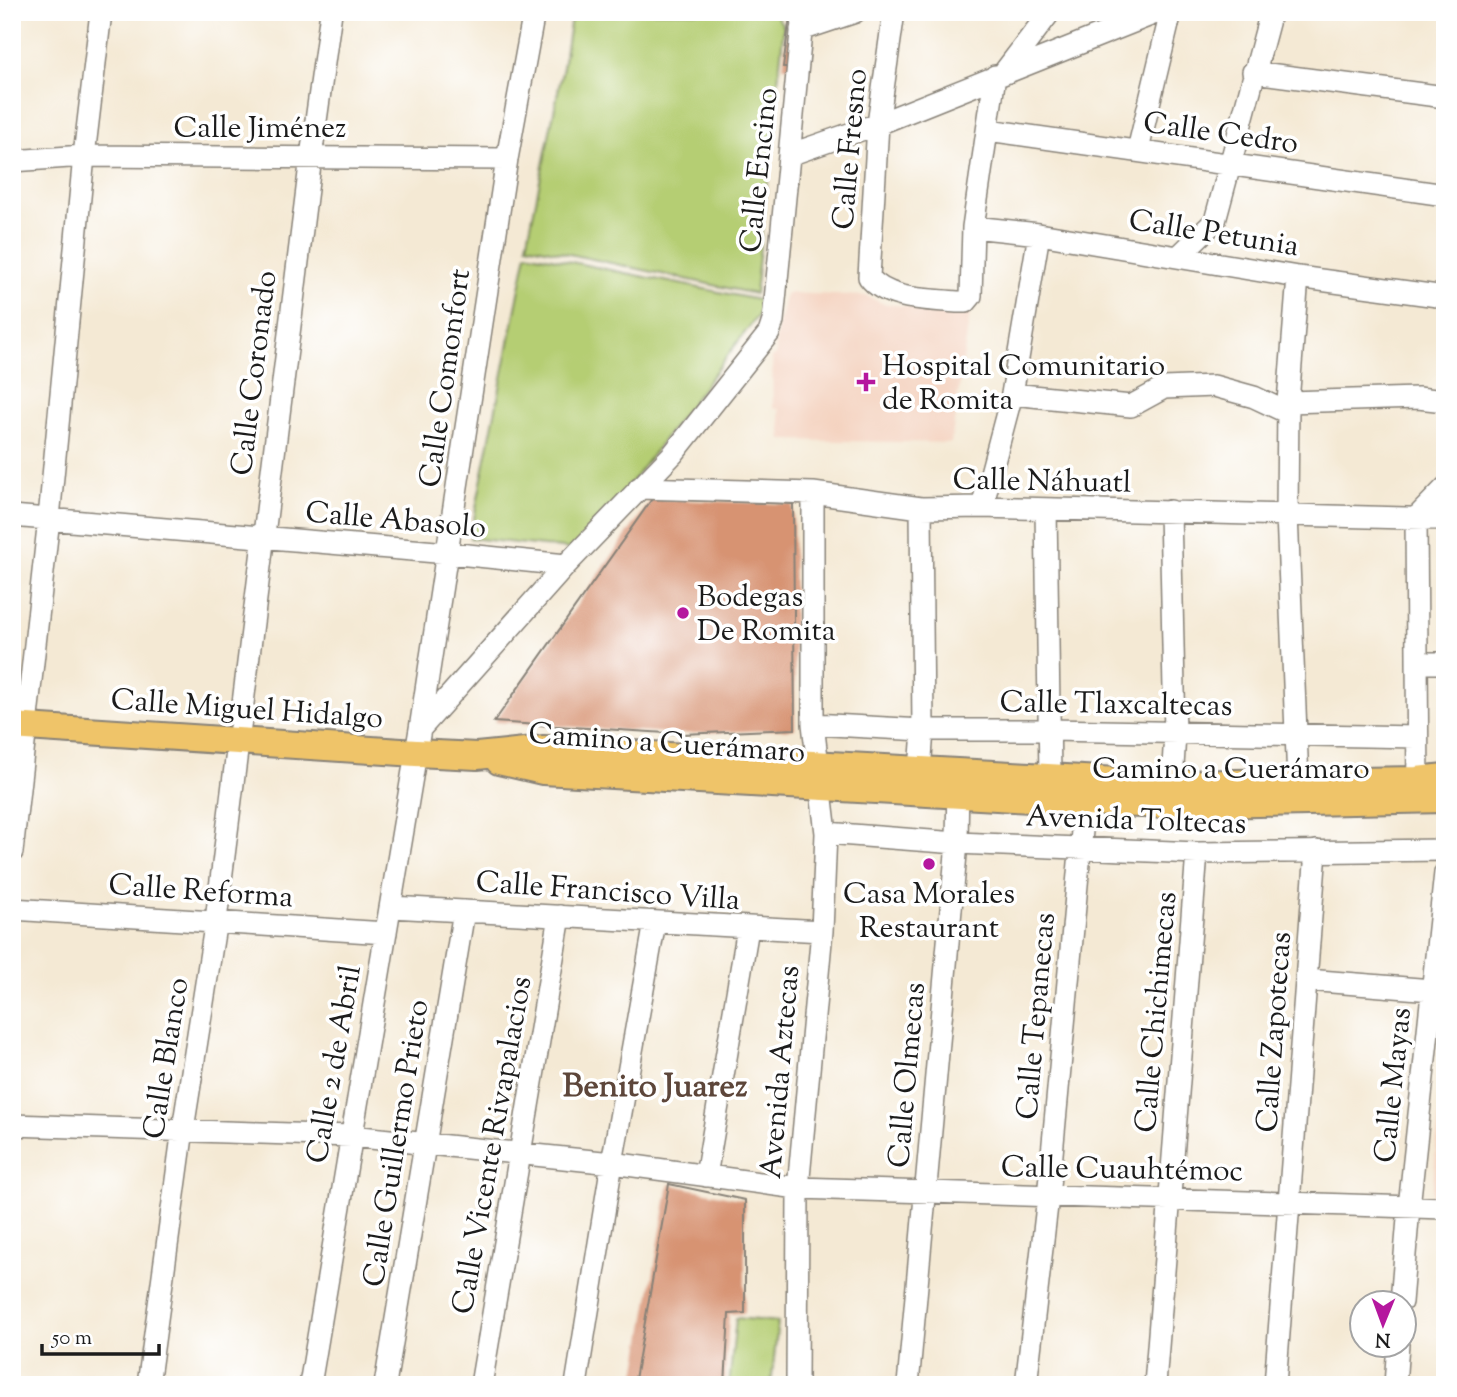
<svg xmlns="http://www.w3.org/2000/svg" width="1457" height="1397" viewBox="0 0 1457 1397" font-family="'Sorts Mill Goudy',serif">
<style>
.built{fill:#f4d3c0}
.green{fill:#b5ce73;stroke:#687548;stroke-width:2}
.building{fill:#d79372}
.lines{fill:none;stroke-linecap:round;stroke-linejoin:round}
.minor-casing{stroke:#888278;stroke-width:24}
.major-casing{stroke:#888278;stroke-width:30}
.minor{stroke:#fff;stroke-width:21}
.major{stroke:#efc469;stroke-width:26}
.poi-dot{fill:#b5179e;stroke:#fff;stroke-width:2.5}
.labels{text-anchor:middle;stroke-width:7;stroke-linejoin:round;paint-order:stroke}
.street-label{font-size:30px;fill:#1c1c1c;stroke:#fff}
.poi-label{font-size:30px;fill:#1c1c1c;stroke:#fff;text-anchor:start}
.quarter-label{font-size:33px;font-weight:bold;fill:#5d463a;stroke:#fff}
</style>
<rect width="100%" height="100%" fill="#fff"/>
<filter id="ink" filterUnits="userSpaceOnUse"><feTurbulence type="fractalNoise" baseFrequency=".0143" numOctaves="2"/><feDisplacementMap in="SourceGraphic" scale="14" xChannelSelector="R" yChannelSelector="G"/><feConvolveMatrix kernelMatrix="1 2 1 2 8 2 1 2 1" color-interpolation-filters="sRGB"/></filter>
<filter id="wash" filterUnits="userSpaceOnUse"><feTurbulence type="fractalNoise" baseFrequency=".00686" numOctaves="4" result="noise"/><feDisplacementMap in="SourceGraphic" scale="28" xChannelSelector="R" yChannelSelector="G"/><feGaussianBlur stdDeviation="1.57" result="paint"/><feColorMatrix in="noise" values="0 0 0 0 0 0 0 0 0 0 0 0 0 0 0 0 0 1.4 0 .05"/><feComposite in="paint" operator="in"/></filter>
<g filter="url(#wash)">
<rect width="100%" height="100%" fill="#f4e9d4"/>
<path class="built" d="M786,293L866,296L884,304L970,313L951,443L782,440L779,409L773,408L772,357L776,356V338Z
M1445,1044V1196H1432Z"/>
<path class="green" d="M572,12H773L784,26L755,294L527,245L563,67Z
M527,253L768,302L580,550L470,538Z
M736,1318L778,1322L771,1385H729Z"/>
<g id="blocks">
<path class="building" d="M787,12H800L795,67H783L790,16Z
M652,499L793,504L795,729L682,734L494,722Z
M669,1184L745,1200V1313L729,1314L725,1385H634Z"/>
</g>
</g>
<g filter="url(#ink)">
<use href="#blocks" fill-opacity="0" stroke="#888278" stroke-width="2"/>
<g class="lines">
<g class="minor-casing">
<path id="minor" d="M894,12L878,124L869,277C887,301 929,299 957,302H966L971,296L973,227L995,76
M801,30L855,12
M1005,71L1050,12
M1253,72L1445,97
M988,130L1445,195
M1138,150L1171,12
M789,155L878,124L1158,12
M12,161L84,156L507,159
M973,227L1039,234L1298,277L1445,297
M1179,256L1215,221L1271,12
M1012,394L1131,406L1164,388L1214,386L1254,397L1288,413
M1288,402L1418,398L1445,401
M639,488L813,493L921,508L982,507L1445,519
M982,507L1012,394L1039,234
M1046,509L1050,776
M1170,511L1175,734L1171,799
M12,516L448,553L566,565
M1417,663H1445
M813,724L923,730H1050L1417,737
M420,729L566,565L673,454L769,333L773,321L803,12
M920,771L923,730L921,508
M1298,781L1287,514L1288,402L1298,277
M1418,794L1416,518L1445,488
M826,833L957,843L1197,853L1445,850
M12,852L49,518L84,156L101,12
M391,907L822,931
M12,909L386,933
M1307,980L1432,990
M12,1125L351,1136L612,1163L798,1188L1445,1208
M706,1176L748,928
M1401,1302L1409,1207L1445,873
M148,1385L183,1129L216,920L311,157L331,12
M310,1385L420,729L507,159L534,12
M385,1385L464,911
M481,1385L560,916
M576,1385L612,1163L655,922
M797,1385L798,1188L822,931L826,833L813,724V493
M908,1385L957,843L958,780
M1026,1385L1048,1197L1086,788
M1155,1385L1197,853
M1275,1385L1316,851
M1395,1385L1398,1344"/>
</g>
<g class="major-casing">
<path id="major" d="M12,726L416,753L477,756L544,749L1172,784L1417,780L1445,777
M499,761L543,771L1084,802L1171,805L1445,799"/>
</g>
<use href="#minor" class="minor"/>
<use href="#major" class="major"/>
</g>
</g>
<g class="poi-dot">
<path d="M862.5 371.5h7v7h7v7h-7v7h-7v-7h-7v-7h7z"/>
<circle cx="683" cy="613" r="7"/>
<circle cx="929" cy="864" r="7"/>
</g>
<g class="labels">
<g class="street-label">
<text x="260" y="137">Calle Jiménez</text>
<text transform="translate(1221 132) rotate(8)" y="10">Calle Cedro</text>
<text transform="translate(849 149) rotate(-85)" y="10">Calle Fresno</text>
<text transform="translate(758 170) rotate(-84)" y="10">Calle Encino</text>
<text transform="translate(1214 232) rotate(9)" y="10">Calle Petunia</text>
<text transform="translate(253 373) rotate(-83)" y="10">Calle Coronado</text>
<text transform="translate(444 378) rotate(-82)" y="10">Calle Comonfort</text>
<text transform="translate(1042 480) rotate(1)" y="10">Calle Náhuatl</text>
<text transform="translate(396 519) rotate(5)" y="10">Calle Abasolo</text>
<text transform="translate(1116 703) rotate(1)" y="10">Calle Tlaxcaltecas</text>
<text transform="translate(247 708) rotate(4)" y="10">Calle Miguel Hidalgo</text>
<text transform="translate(667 742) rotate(4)" y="10">Camino a Cuerámaro</text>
<text x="1231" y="778">Camino a Cuerámaro</text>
<text transform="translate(1136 819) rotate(2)" y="10">Avenida Toltecas</text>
<text transform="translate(201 890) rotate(4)" y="10">Calle Reforma</text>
<text transform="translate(608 890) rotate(4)" y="10">Calle Francisco Villa</text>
<text transform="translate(1155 1012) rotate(-85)" y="10">Calle Chichimecas</text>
<text transform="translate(1035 1016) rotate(-85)" y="10">Calle Tepanecas</text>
<text transform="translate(1273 1032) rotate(-86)" y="10">Calle Zapotecas</text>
<text transform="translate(165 1058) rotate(-81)" y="10">Calle Blanco</text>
<text transform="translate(333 1064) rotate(-80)" y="10">Calle 2 de Abril</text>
<text transform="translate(779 1072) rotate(-85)" y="10">Avenida Aztecas</text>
<text transform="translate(906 1075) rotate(-85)" y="10">Calle Olmecas</text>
<text transform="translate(1392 1085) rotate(-84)" y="10">Calle Mayas</text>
<text transform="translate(395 1143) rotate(-81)" y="10">Calle Guillermo Prieto</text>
<text transform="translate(491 1145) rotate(-80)" y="10">Calle Vicente Rivapalacios</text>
<text transform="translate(1122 1168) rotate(1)" y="10">Calle Cuauhtémoc</text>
</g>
<g class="poi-label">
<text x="882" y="375">Hospital Comunitario<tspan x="882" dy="34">de Romita</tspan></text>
<text x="697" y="606">Bodegas<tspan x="697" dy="34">De Romita</tspan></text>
<text x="929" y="903" text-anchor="middle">Casa Morales<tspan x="929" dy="34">Restaurant</tspan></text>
</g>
<g class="quarter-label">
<text x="655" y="1096">Benito Juarez</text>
</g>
</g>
<rect width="1457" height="1397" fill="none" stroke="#fff" stroke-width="42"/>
<g transform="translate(1383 1324) rotate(181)"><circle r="33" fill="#ffffff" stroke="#a4a4a4" stroke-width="2"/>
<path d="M0-5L12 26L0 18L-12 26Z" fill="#b5179e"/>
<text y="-10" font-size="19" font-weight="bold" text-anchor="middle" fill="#1c1c1c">N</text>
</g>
<path d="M42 1344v10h117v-10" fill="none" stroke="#1c1c1c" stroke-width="3.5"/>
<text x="52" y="1344" font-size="21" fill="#1c1c1c" stroke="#ffffff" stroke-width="5" paint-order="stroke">50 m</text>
</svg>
